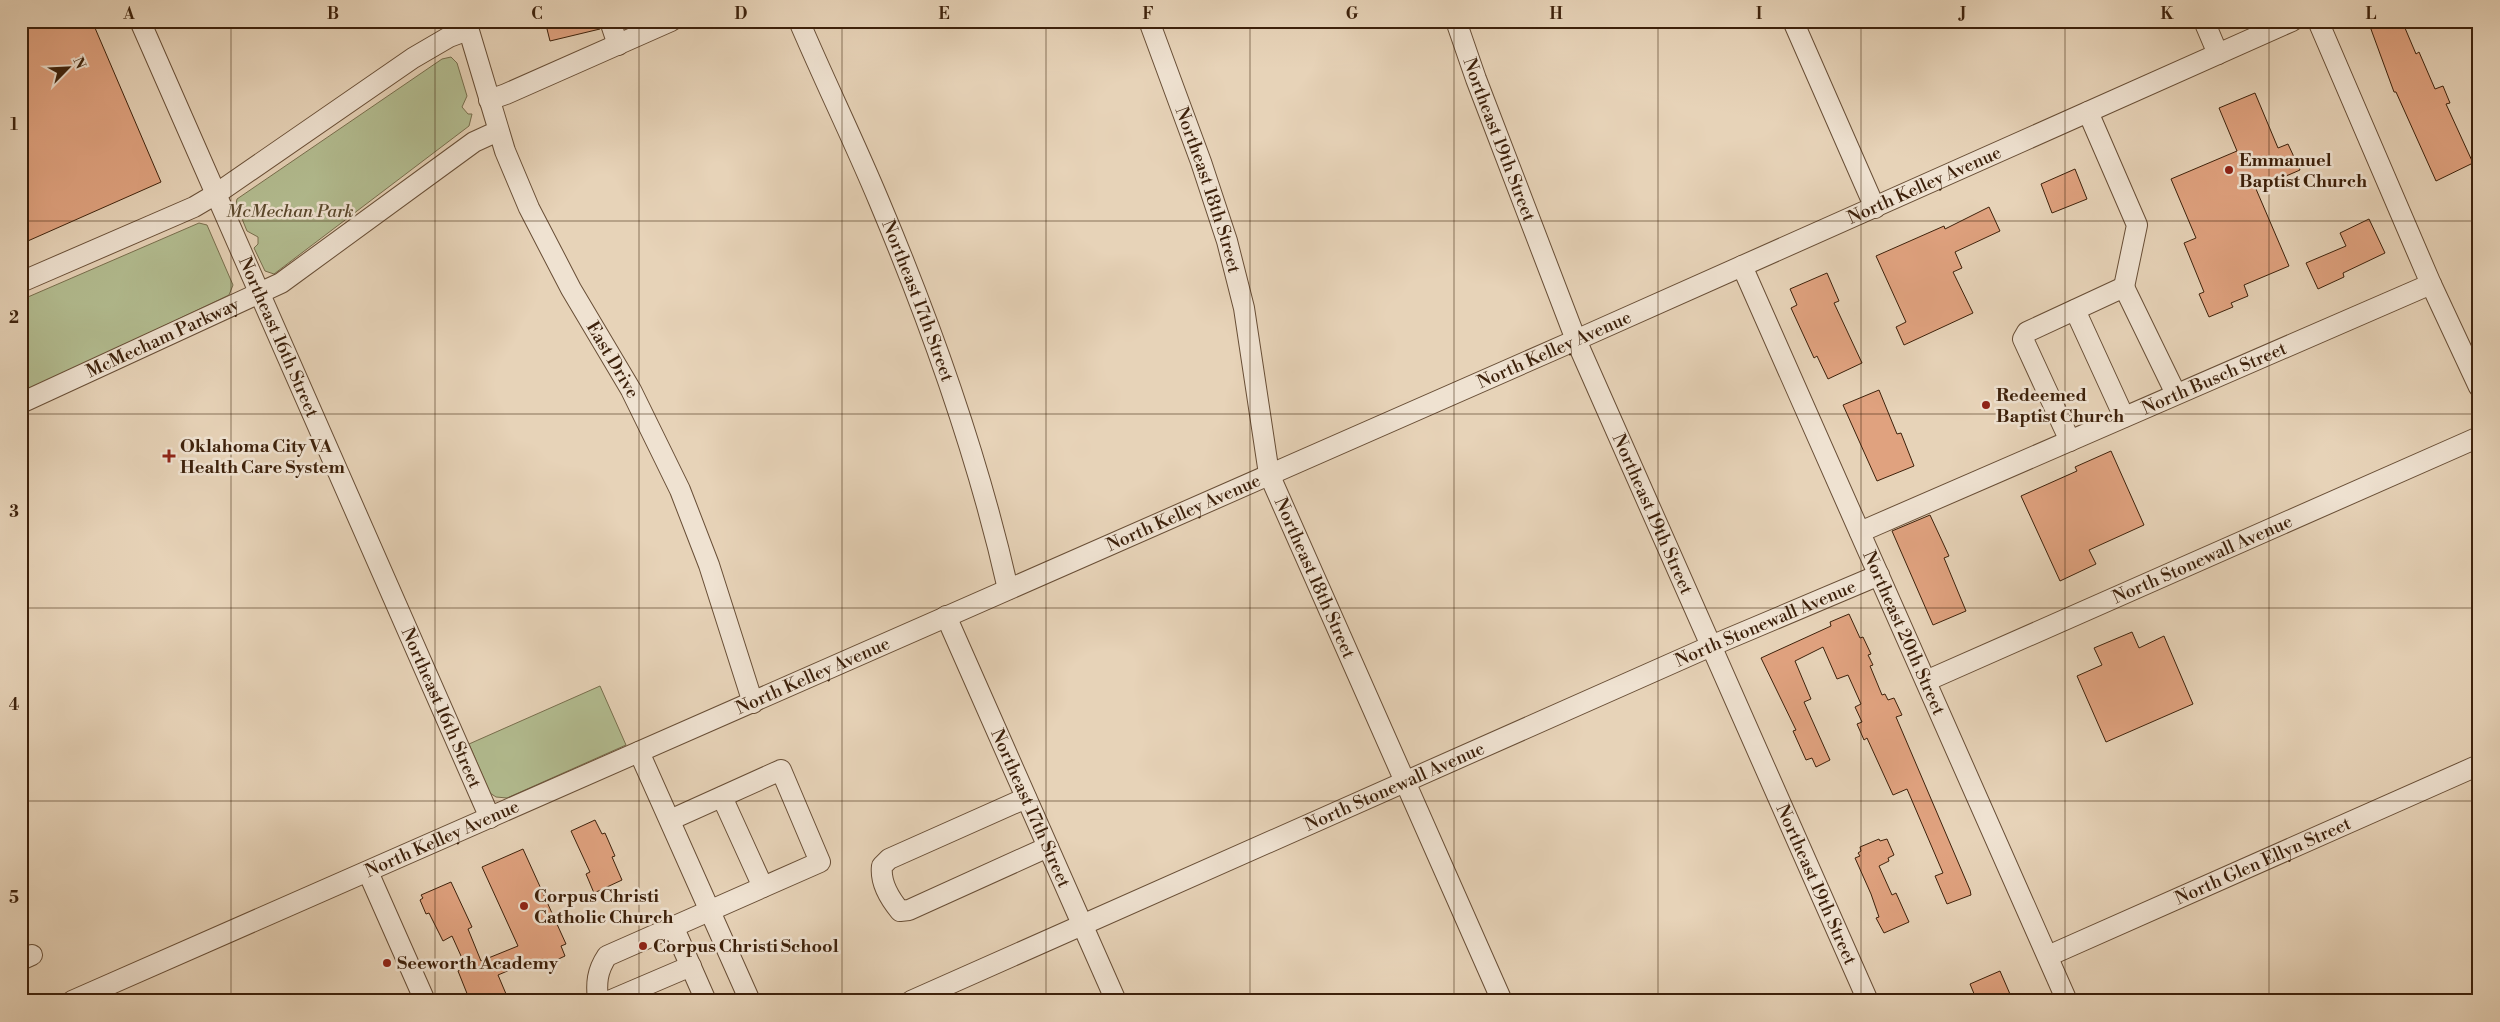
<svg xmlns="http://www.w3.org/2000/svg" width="2500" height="1022" viewBox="0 0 2500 1022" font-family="'Libre Bodoni',serif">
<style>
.green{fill:#b3bd91;stroke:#786f4e}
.building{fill:#e0a27f;stroke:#3d210b}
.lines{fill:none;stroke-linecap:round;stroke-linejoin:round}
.minor-casing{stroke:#684e36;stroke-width:22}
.minor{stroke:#efe2d1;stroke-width:20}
.grid{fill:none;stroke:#3d210b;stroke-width:1;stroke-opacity:0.55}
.poi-dot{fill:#8f2418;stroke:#efe2d1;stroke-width:2}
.labels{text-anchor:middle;stroke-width:5;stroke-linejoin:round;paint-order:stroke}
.street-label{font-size:18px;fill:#3d210b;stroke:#efe2d1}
.poi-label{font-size:18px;font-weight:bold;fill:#3d210b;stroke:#efe2d1;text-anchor:start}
.park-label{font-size:18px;font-style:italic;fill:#5a482c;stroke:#efe2d1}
.neatline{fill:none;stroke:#3d210b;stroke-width:2}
.grid-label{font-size:16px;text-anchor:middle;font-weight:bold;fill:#3d210b}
</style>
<rect width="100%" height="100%" fill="#e7d3b8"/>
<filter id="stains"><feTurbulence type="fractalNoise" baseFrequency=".004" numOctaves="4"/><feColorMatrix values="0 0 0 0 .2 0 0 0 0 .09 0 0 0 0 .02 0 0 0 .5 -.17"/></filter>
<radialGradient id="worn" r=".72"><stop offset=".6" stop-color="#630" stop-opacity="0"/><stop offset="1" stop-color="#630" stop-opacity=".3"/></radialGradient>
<path class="green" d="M451,57L457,63L467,96L462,107L468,114H472L469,126L274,274L265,271L254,248L258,244V237L247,231L236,204L237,199L442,59Z
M199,223L207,225L233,285L229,295L21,394V300Z
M600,686L626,745L507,798L496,797L490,793L469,744Z"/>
<path class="building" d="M21,21H92L161,182L21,244Z
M545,21H598L600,29L550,41Z
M2368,21H2402L2416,54L2419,52L2435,89L2443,86L2450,103L2446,104L2473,163L2436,181L2396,92H2394Z
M2255,93L2278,148L2288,144L2300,170L2256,189L2289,266L2244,285L2248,296L2231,303L2233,307L2209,317L2199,294L2204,292L2184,243L2196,238L2171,179L2237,151L2219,108Z
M2075,169L2087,199L2052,213L2041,184Z
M1989,207L2000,231L1955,252L1962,268L1953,272L1973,313L1904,345L1896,327L1906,322L1876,256L1944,226L1945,229Z
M2369,219L2385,253L2343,273L2344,277L2318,289L2306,263L2346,246L2340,233Z
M1827,273L1839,301L1834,303L1862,363L1828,379L1817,356L1814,358L1791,308L1797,305L1790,289Z
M1879,390L1897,434L1901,433L1914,466L1877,481L1843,405Z
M2111,451L2144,525L2089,550L2096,564L2060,581L2021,496L2077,471L2075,467Z
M1930,515L1949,556L1944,558L1966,611L1933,625L1892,531Z
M1849,614L1860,638L1863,637L1871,654L1868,655L1873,665L1870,666L1882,695L1885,694L1888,700L1894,698L1902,715L1896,717L1970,890L1971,895L1947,904L1935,876L1943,873L1907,789L1893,795L1867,738L1864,740L1857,724L1862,722L1855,707L1861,704L1848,675L1837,679L1823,647L1795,661L1811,699L1804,702L1830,760L1816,767L1812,758L1806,760L1793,731L1796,730L1761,658L1831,626L1830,622Z
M2132,632L2139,648L2164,636L2193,704L2106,742L2077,676L2102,665L2094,648Z
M595,820L602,834L605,833L615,856L612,857L622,880L594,893L586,874L590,872L571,831Z
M1879,839L1880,841L1887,839L1894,855L1888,858L1889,861L1879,866L1892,895L1896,893L1909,922L1884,933L1876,918L1879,917L1871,894L1855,858L1860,856L1858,853L1861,851L1860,847Z
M523,849L566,944L561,946L565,956L535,970L531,961L498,975L509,1001H470L458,971L466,967L452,936L443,941L429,913L426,914L420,900L423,898L421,895L451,882L472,927L468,929L481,961L518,946L482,867Z
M2000,971L2013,1001H1977L1970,984Z"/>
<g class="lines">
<g class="minor-casing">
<g id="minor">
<path id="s1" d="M140,21L490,818"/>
<path id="s2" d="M466,21L505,151L529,208L571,289L631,390L680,490L709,565L753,703"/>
<path d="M610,21L618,45"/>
<path id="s3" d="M799,21C825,82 854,141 879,201C932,327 978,456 1008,589"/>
<path id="s4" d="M1149,21L1201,162L1227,241L1244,308L1269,474L1502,1001"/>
<path id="s5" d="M1456,21L1476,79L1576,340L1868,1001"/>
<path d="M1793,21L1875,208"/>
<path d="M2204,21L2218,54"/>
<path d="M2318,21L2431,284L2479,387"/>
<path d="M489,100L506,94L671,21"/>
<path d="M2088,112L2137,225L2124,287"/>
<path id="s6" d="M1742,266L2067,1001"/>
<path d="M21,282L194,207L216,194L413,58L449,37L468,30"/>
<path d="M2075,310L2124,417"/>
<path id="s7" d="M21,403L281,283L474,142L498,131"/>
<path d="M2070,441L2023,339L2027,332L2124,287L2176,394"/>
<path id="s8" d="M1860,532L2431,284"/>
<path id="s9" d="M946,616L1116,1001"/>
<path id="s10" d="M1926,681L2479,437"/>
<path d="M639,752L750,1001"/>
<path d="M722,797L763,887"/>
<path d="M1026,798L889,859L882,866C880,882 890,899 900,911L909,910L1048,847"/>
<path d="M368,872L425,1001"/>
<path d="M673,926L706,1001"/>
<path id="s11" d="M2048,956L2479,765"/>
<path d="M21,960L32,955"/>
<path id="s12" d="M72,1001L1576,340L2292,21"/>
<path d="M598,1001C596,983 597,971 607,956L820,862L781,770L670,820"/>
<path d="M609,1001L691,966"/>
<path id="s13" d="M911,1001L1711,646L1879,575"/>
</g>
</g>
<use href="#minor" class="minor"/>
</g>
<path class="grid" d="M231,21V1001M435,21V1001M639,21V1001M842,21V1001M1046,21V1001M1250,21V1001M1454,21V1001M1658,21V1001M1861,21V1001M2065,21V1001M2269,21V1001M21,221H2479M21,414H2479M21,608H2479M21,801H2479"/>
<g class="poi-dot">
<circle cx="2229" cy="170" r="5"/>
<circle cx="1986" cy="405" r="5"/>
<path d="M166.5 448.5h5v5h5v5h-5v5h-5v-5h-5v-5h5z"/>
<circle cx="524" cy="906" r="5"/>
<circle cx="643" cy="946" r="5"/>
<circle cx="387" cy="963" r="5"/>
</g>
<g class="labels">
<g class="street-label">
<text dy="6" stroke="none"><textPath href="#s5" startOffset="126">Northeast 19th Street</textPath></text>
<text dy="6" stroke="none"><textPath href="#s12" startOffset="2024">North Kelley Avenue</textPath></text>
<text dy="6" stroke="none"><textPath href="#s4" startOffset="179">Northeast 18th Street</textPath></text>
<text dy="6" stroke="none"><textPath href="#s3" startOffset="304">Northeast 17th Street</textPath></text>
<text dy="6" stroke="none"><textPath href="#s1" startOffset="345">Northeast 16th Street</textPath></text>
<text dy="6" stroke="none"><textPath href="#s7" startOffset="156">McMecham Parkway</textPath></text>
<text dy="6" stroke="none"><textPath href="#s12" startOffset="1619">North Kelley Avenue</textPath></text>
<text dy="6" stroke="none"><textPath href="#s2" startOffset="371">East Drive</textPath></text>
<text dy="6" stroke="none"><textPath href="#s8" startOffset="386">North Busch Street</textPath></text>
<text dy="6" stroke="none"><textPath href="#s12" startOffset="1214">North Kelley Avenue</textPath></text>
<text dy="6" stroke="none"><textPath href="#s5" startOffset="531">Northeast 19th Street</textPath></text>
<text dy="6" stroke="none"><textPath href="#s10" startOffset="302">North Stonewall Avenue</textPath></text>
<text dy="6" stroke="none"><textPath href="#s4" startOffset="584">Northeast 18th Street</textPath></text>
<text dy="6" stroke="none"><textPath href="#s13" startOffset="934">North Stonewall Avenue</textPath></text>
<text dy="6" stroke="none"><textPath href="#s6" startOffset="401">Northeast 20th Street</textPath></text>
<text dy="6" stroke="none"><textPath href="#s12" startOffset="809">North Kelley Avenue</textPath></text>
<text dy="6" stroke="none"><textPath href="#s1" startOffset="750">Northeast 16th Street</textPath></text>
<text dy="6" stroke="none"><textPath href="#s13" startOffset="529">North Stonewall Avenue</textPath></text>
<text dy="6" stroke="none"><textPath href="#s9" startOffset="210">Northeast 17th Street</textPath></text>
<text dy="6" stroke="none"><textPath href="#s12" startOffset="404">North Kelley Avenue</textPath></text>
<text dy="6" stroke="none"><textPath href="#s11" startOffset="235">North Glen Ellyn Street</textPath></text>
<text dy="6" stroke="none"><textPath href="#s5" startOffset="936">Northeast 19th Street</textPath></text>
</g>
<g class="poi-label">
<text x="2239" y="166">Emmanuel<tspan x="2239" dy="21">Baptist Church</tspan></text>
<text x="1996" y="401">Redeemed<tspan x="1996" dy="21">Baptist Church</tspan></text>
<text x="180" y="452">Oklahoma City VA<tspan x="180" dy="21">Health Care System</tspan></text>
<text x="534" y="902">Corpus Christi<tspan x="534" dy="21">Catholic Church</tspan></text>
<text x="653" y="952">Corpus Christi School</text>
<text x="397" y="969">Seeworth Academy</text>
</g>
<g class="park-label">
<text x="290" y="217">McMechan Park</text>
</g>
</g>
<rect width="2500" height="1022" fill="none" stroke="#e7d3b8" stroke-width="55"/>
<g transform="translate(68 68) rotate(66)" stroke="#efe2d1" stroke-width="4" paint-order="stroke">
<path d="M0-4L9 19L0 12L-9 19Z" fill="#3d210b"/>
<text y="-8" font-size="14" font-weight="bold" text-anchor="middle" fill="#3d210b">N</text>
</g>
<rect x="28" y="28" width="2444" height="966" class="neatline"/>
<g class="grid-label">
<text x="129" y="19">A</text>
<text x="333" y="19">B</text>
<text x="537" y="19">C</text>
<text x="741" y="19">D</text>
<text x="944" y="19">E</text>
<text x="1148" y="19">F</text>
<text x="1352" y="19">G</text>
<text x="1556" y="19">H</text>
<text x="1759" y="19">I</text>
<text x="1963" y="19">J</text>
<text x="2167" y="19">K</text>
<text x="2371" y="19">L</text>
<text x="14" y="130">1</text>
<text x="14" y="323">2</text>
<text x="14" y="517">3</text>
<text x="14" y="710">4</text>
<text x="14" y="903">5</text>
</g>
<rect width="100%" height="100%" filter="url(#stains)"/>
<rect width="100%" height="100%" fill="url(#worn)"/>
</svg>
